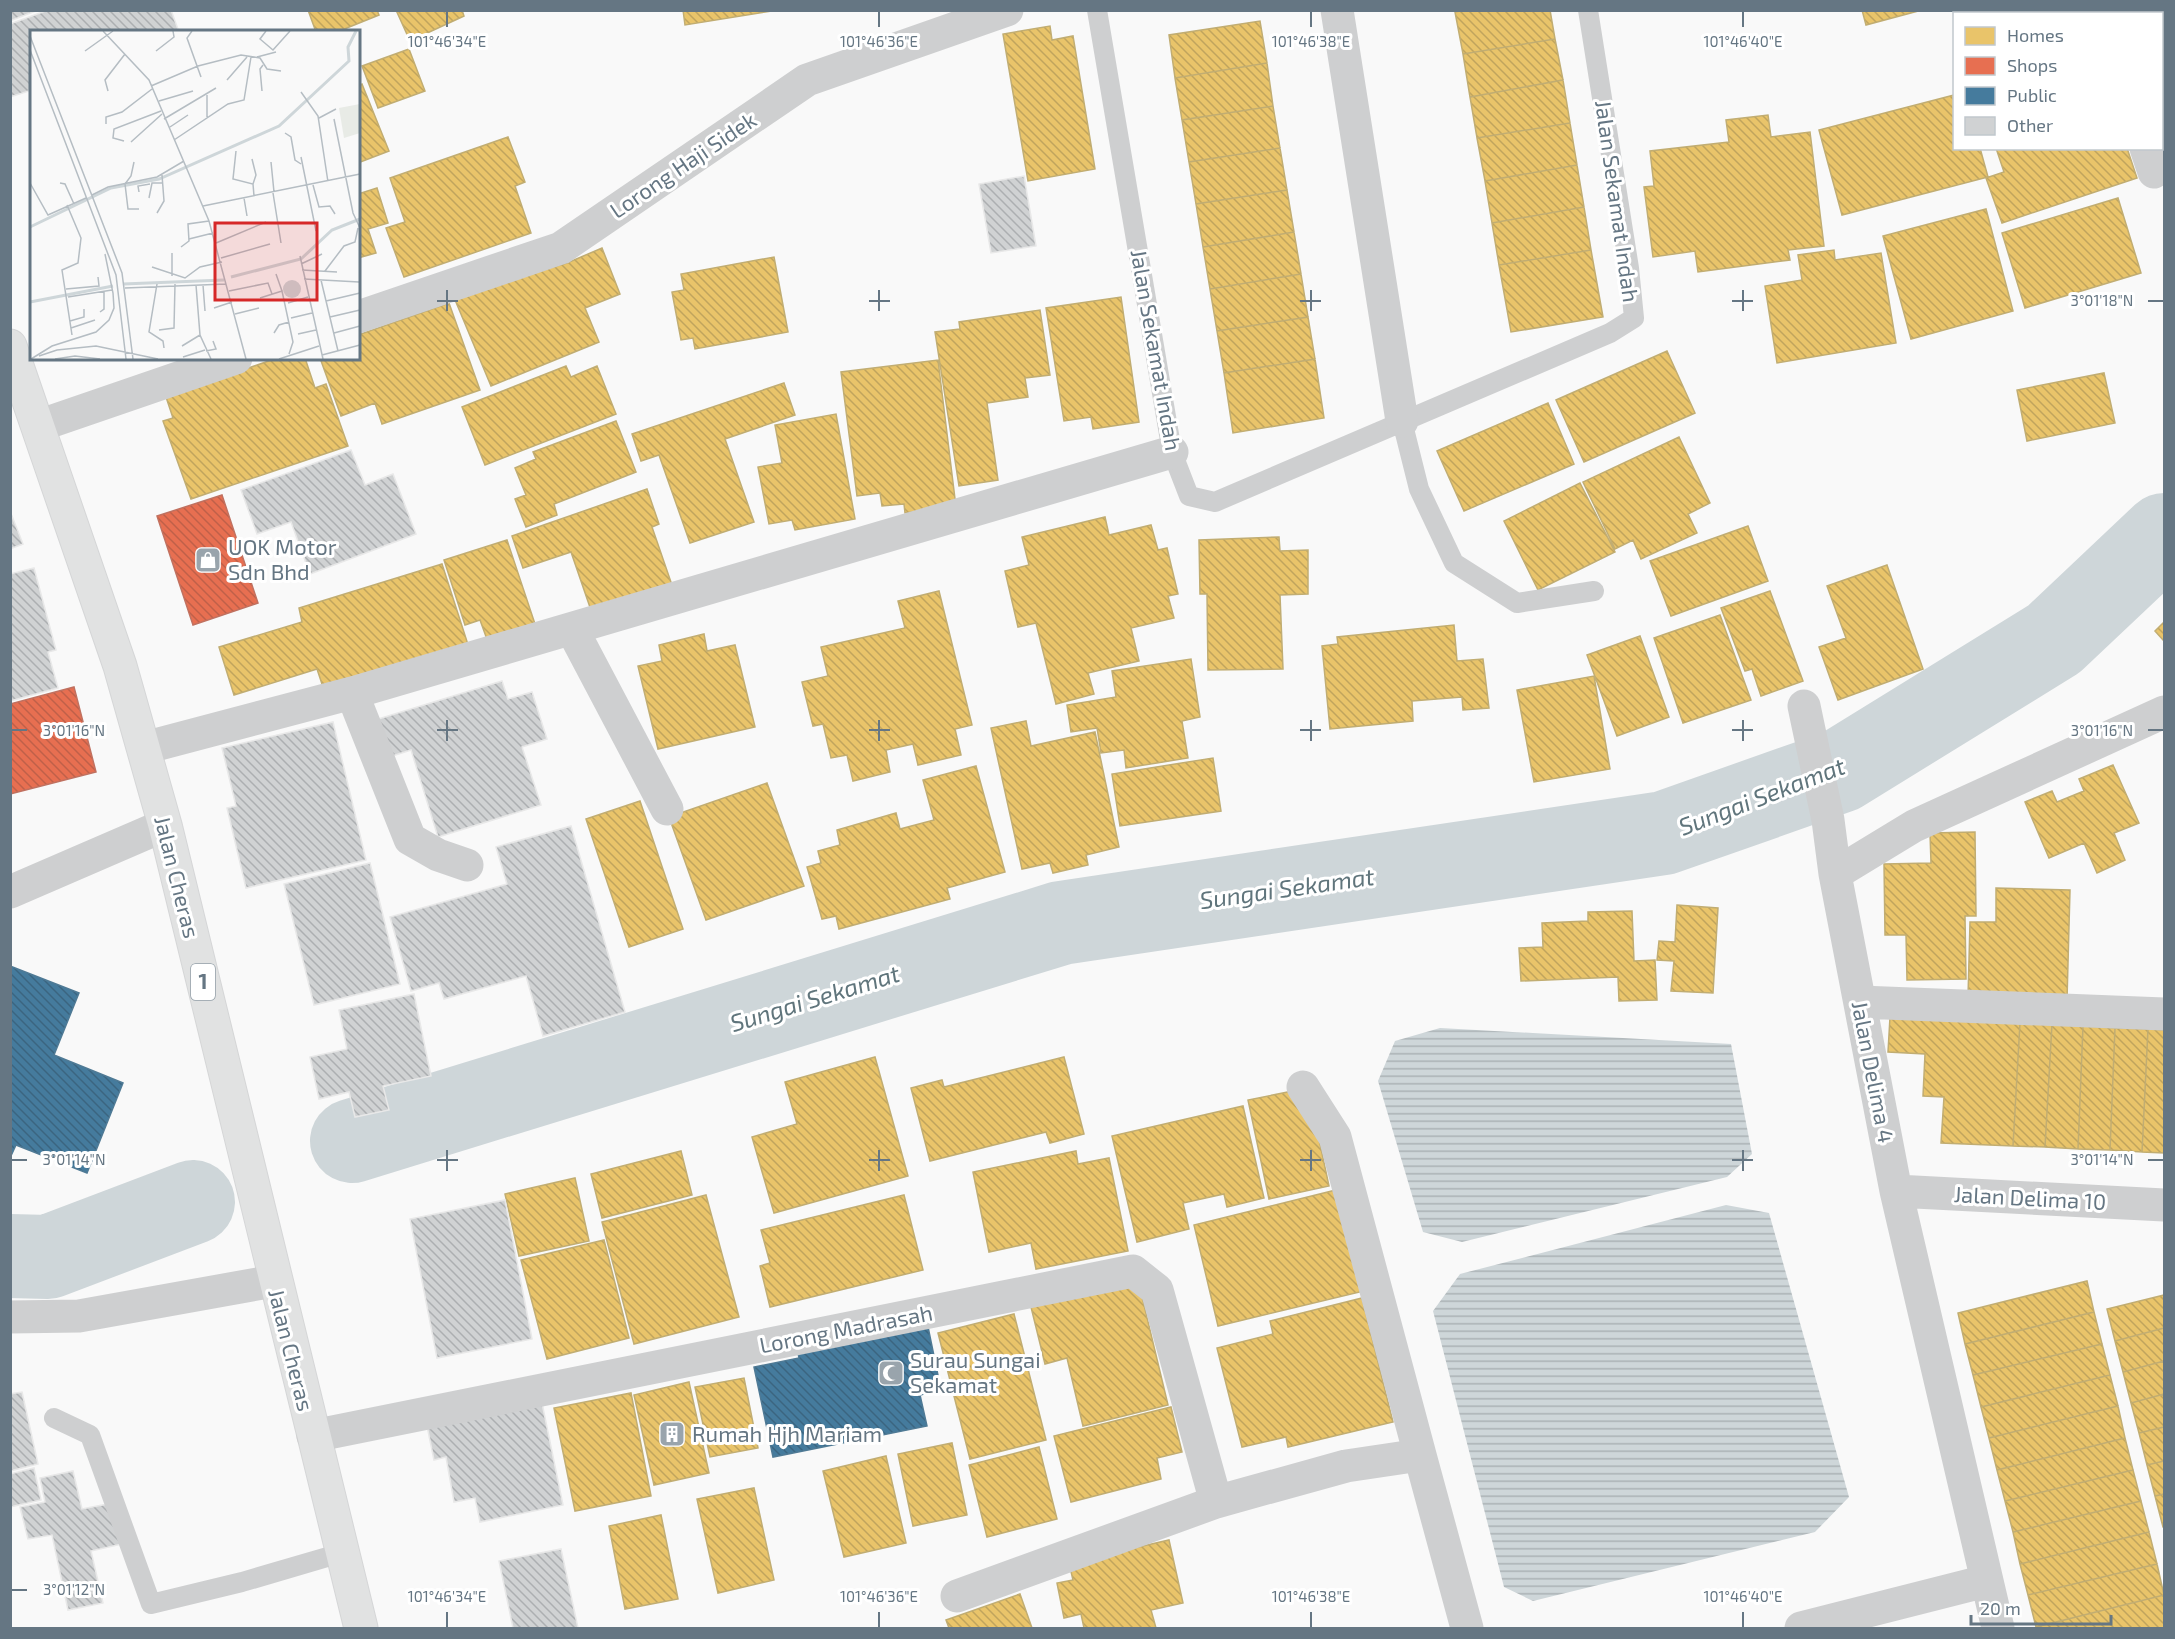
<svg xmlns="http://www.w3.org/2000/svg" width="2175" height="1639" viewBox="0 0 2175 1639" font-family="'Exo 2',sans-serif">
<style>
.water{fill:url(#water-rules)}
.homes{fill:url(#homes-back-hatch);stroke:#c1ad72;stroke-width:1.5}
.shops{fill:url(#shops-back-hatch);stroke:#c07160;stroke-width:1.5}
.public{fill:url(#public-back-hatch);stroke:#4f7a95;stroke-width:1.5}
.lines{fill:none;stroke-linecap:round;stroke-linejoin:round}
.river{stroke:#ced6d9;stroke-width:84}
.building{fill:url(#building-back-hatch);stroke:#e8e8e8;stroke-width:1.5}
.primary-casing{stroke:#d5d6d7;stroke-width:35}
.service{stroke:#cecfd0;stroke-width:20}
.minor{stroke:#cecfd0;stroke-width:33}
.primary{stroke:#e1e2e2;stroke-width:33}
.ticks{fill:none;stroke:#657683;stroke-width:2}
.labels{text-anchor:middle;stroke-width:6;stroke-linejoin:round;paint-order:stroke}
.shield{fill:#fff;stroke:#939fa8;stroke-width:1.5}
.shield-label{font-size:21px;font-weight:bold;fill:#657683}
.street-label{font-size:22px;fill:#657683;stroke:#fff}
.poi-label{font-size:22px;fill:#657683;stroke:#fff;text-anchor:start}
.water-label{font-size:24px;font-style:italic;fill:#60757c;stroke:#fff}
.inset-river{fill:none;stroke:#ced6d9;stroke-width:3}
.inset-road{fill:none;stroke:#b5bdc3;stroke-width:1.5}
.view{fill:#d62828;fill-opacity:0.15;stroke:#d62828;stroke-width:3}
.inset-edge{fill:none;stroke:#657683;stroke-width:3}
.ticks-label{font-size:15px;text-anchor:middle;fill:#657683;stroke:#fff;stroke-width:6;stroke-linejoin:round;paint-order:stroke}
</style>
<defs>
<pattern id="water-rules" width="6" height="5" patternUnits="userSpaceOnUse" patternTransform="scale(1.5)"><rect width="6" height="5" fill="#ced6d9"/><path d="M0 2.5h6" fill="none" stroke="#abb2b5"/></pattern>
<pattern id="homes-back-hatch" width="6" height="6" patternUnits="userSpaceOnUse" patternTransform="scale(1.5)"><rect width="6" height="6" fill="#e9c46a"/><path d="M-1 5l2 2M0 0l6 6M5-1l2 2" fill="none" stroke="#c0a45d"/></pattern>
<pattern id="shops-back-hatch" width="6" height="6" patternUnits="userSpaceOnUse" patternTransform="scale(1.5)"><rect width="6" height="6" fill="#e76f51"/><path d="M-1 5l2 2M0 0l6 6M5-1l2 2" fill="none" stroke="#bf6049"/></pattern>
<pattern id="public-back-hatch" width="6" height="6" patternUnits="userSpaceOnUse" patternTransform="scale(1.5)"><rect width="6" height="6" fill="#457b9d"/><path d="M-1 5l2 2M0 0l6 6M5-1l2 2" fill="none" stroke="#3b6580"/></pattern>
<pattern id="building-back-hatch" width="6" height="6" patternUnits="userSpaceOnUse" patternTransform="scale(1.5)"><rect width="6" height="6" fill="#d0d2d3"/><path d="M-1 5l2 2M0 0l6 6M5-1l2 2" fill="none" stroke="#acafb1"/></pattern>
</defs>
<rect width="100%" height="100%" fill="#f9f9f9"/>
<path class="water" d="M1440,1028L1731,1044L1752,1154L1727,1177L1462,1242L1423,1232L1378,1081L1395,1041Z
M1726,1205L1769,1213L1849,1497L1815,1532L1533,1601L1504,1587L1433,1311L1460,1274Z"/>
<path class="homes" d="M308,10H377L379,15L337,32H316Z
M396,10H462L464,16L410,41Z
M683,10H771V11L685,25Z
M1465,10H1550L1555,39L1463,54L1455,12Z
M1862,10H1922L1866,25Z
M1956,10H2007V12L1957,14Z
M2039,10H2079L2080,14H2026Z
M2129,10H2164V153L2162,145V14H2130Z
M1260,21L1267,63L1175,78L1169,35Z
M1050,26L1052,40L1073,36L1095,169L1028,181L1003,34Z
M1555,39L1563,80L1470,97L1463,54Z
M409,49L425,91L378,108L362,66Z
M1267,63L1273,106L1182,120L1175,78Z
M1563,80L1570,123L1477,138L1470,97Z
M362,84L389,151L358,163V86Z
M1954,95V148H1980L1988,177L1842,215L1819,130Z
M1273,106L1280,148L1189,162L1182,120Z
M1768,115L1771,137L1810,132L1824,246L1788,250L1790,260L1698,272L1695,251L1653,257L1644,187L1654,186L1650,151L1729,142L1726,120Z
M1570,123L1577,165L1485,181L1477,138Z
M508,137L525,182L515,186L531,233L404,277L386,228L405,222L390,178Z
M1280,148L1287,190L1196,204L1189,162Z
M1996,148H2127L2137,178L2002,223L1986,178L2004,172Z
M1577,165L1584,207L1492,223L1485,181Z
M377,188L388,223L368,229L376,253L358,258V194Z
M1287,190L1294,232L1203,247L1196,204Z
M2118,198L2141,273L2025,308L2002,233Z
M1584,207L1591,250L1499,265L1492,223Z
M1986,209L2013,311L1911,339L1883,236Z
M1294,232L1301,274L1210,289L1203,247Z
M602,248L620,294L585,308L599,342L491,386L453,295L567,263Z
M1591,250L1603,317L1511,332L1499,265Z
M1834,250L1835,260L1881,253L1896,343L1777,363L1765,286L1802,280L1798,255Z
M774,257L788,332L695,349L693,338L681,340L672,292L684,290L681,274Z
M1301,274L1308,317L1217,331L1210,289Z
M1121,297L1139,422L1093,429L1091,417L1064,421L1046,308Z
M449,303L480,390L382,424L375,403L341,416L320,358H358V335Z
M1040,310L1050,375L1025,378L1028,397L987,403L998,480L959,486L935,332L960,329L959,322Z
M1308,317L1315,359L1224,373L1217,331Z
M1667,351L1695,413L1584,462L1556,400Z
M277,358H305L315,388L326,384L348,446L191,499L163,421L173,418L166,397Z
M1315,359L1324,418L1233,433L1224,373Z
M938,360L956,507L905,513L904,504L882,506L880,493L857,496L841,372Z
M566,366L571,377L597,366L616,414L485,465L462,407Z
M2104,373L2115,423L2027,441L2017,390Z
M784,383L795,415L725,439L754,522L690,543L659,455L641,461L632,434Z
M1548,403L1574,464L1464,511L1437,451Z
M836,414L855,519L795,530L792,520L769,524L758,467L782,463L775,425Z
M616,421L636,472L554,504L557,515L526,527L515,499L526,495L515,468L536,459L533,452Z
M1679,437L1710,503L1688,514L1697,533L1641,559L1633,540L1615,549L1583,482Z
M1580,483L1615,552L1538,590L1504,521Z
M647,489L659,524L652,527L673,588L593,616L571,552L523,568L512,536Z
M1105,517L1109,535L1151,525L1158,550L1167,548L1178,594L1168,596L1174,618L1131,628L1139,661L1088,673L1094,694L1056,704L1036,623L1018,627L1005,571L1029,565L1022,537Z
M1748,526L1768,581L1671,616L1650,561Z
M1279,537L1280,551L1308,550V594L1280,595L1283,669L1208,670L1207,594H1200L1199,540Z
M507,540L536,627L488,642L480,620L465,625L444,560Z
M442,564L471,654L327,699L317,669L234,695L219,647L302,622L299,608Z
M1887,565L1923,669L1838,700L1819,647L1846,638L1827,586Z
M939,591L972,725L955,729L961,755L918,765L913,744L886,750L890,772L853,781L847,755L831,758L823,724L813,726L802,682L828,676L821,647L905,628L898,601Z
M1770,591L1803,681L1761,696L1752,669L1745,671L1721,608Z
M1720,615L1751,700L1683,723L1654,638Z
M2164,622V641L2155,631Z
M1454,625L1457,661L1483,659L1489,708L1463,710L1462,697L1412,701L1413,721L1330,729L1322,646L1338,644L1337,637Z
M704,634L707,651L735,645L755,727L658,749L638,666L662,661L659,645Z
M1640,636L1669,717L1617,736L1587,655Z
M1191,659L1200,717L1182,721L1188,758L1126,768L1124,750L1101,753L1097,728L1071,732L1067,705L1116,697L1112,671Z
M1594,676L1610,769L1534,782L1517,690Z
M1026,721L1031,746L1095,732L1119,847L1086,855L1088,865L1053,873L1050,863L1022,869L991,728Z
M1213,758L1221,811L1120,826L1112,774Z
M2113,765L2139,823L2114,833L2125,860L2097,873L2084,843L2049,858L2025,802L2052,791L2057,802L2084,791L2079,779Z
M976,766L1005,872L947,888L950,899L839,929L836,916L822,919L807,867L821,863L818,851L840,845L837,830L896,813L900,829L934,820L923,780Z
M767,783L804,886L706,920L669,817Z
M640,801L683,929L629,947L586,819Z
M1975,832L1976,916H1965L1966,979L1907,980L1906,935H1885L1884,864L1931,863L1930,833Z
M1996,888L2070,890L2067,1000L1968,997L1970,922H1996Z
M1677,905L1718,908L1713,993L1671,991L1674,961L1657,960L1659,941L1675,942Z
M1632,911L1634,961L1655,960L1657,1000L1619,1001L1618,977L1521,981L1519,948L1543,947L1542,923L1588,921V912Z
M1890,1017L2020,1023L2013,1146L1941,1143L1944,1097L1923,1096L1925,1054L1888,1052Z
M2020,1023L2052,1024L2045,1147L2013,1146Z
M2052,1024L2083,1026L2078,1149L2045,1147Z
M2083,1026L2115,1028L2110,1150L2078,1149Z
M2115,1028L2148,1029L2142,1152L2110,1150Z
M2148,1029L2164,1030V1153L2142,1152Z
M875,1057L908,1176L774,1213L752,1137L797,1124L785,1082Z
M1064,1057L1084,1134L1050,1143L1046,1132L930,1161L911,1088L942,1080L944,1087Z
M1308,1088L1329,1186L1269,1199L1248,1100Z
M1243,1106L1264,1198L1227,1207L1224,1194L1183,1203L1189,1229L1137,1242L1112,1136Z
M681,1151L692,1195L602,1218L591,1174Z
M1076,1151L1078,1164L1109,1158L1128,1251L1036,1269L1031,1243L989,1252L973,1172Z
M575,1178L589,1241L519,1256L505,1194Z
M1344,1188L1368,1290L1218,1326L1194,1225Z
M706,1195L739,1317L634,1344L602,1222Z
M904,1195L923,1270L770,1307L760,1266L770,1263L761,1230Z
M604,1240L629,1338L547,1359L521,1260Z
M1138,1280L1168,1405L1083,1426L1067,1358L1045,1364L1031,1307Z
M2087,1281L2094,1312L1965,1344L1958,1313Z
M2164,1295V1328L2115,1341L2107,1309Z
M1362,1298L1393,1422L1288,1447L1286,1437L1242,1447L1217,1348L1273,1334L1270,1321Z
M2094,1312L2102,1344L1973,1375L1965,1344Z
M1014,1314L1046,1440L970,1459L938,1333Z
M2164,1328V1361L2123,1372L2115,1341Z
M2102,1344L2110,1375L1981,1407L1973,1375Z
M2164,1361V1394L2131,1403L2123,1372Z
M2110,1375L2118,1406L1989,1438L1981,1407Z
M744,1378L758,1448L710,1457L695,1387Z
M689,1382L709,1473L654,1485L634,1395Z
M631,1393L651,1496L575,1511L554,1408Z
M2164,1394V1427L2139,1433L2131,1403Z
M2118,1406L2125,1438L1997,1470L1989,1438Z
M1171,1407L1182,1452L1157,1458L1161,1479L1071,1502L1054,1436Z
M2164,1427V1461L2147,1465L2139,1433Z
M2125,1438L2133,1470L2005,1501L1997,1470Z
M952,1443L967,1515L913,1526L898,1454Z
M1039,1447L1057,1519L987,1537L969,1465Z
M886,1456L906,1543L844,1557L823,1471Z
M2164,1461V1494L2155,1496L2147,1465Z
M2133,1470L2141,1501L2013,1532L2005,1501Z
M754,1488L774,1580L718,1593L697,1499Z
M2164,1494V1527H2163L2155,1496Z
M2141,1501L2149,1532L2020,1564L2013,1532Z
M661,1515L678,1599L625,1609L609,1526Z
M2149,1532L2157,1564L2028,1595L2020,1564Z
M1169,1540L1183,1603L1151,1610L1156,1628H1084L1081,1614L1064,1618L1057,1583L1073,1580L1069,1563Z
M2157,1564L2164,1595L2036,1627L2028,1595Z
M1020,1594L1032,1628H949L946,1620Z
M2164,1595V1628H2036V1627Z"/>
<path class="shops" d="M222,495L258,603L193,625L157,516Z
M74,687L96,772L10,794V704Z"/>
<path class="public" d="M10,966L79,993L54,1055L123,1083L87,1173L16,1145L10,1158Z
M927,1322L941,1390L920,1395L927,1426L773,1457L754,1367L799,1358L797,1348Z"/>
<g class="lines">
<path class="river" d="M352,1141L1061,923L1664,833L1840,771L2054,639L2164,535
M10,1256L48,1257L193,1202"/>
</g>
<path class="building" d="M10,10H38L10,21Z
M48,10H171L179,32H32V90L10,97V24Z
M1024,176L1036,246L991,253L979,184Z
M351,450L365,485L393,474L416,534L310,574L291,522L257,534L241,490Z
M10,511L23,544L10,549Z
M34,568L56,650L48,652L58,688L10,701V574Z
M502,681L508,699L532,692L547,739L522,747L541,805L438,837L411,750L386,758L375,720Z
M333,722L366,860L246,888L227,808L236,806L222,748Z
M571,826L625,1012L543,1036L526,976L444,999L439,983L411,991L390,917L507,884L496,847Z
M370,863L400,984L314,1005L284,884Z
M414,994L431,1076L383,1086L389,1110L355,1117L349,1092L319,1099L310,1057L347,1049L339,1010Z
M505,1200L532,1339L437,1358L410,1219Z
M22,1392L38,1464L10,1471V1394Z
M542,1403L563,1505L480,1522L475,1498L454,1502L446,1457L434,1460L427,1426Z
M34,1468L41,1500L10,1507V1474Z
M73,1471L82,1509L113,1503L122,1544L91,1551L103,1603L68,1610L52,1535L28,1539L20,1507L45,1502L40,1478Z
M561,1549L578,1628H513L499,1561Z"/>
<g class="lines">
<g class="primary-casing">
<path id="primary" d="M10,346L120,666L165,825L361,1628"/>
</g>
<path class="service" d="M1097,10L1172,452L1189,496L1215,502L1610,333L1634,318L1629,268L1588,10
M1402,421L1419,489L1454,563L1517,603L1594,591
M54,1418L90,1435L151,1604L242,1582L341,1553"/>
<path class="minor" d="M1337,10L1402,421
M2097,10L2098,14
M2146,148L2154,172
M358,317L561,248L807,80L1007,10
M38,426L236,358
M572,629L667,809
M352,693L410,839L438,855L467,865
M1804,706L1828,820L1835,874L1896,1191L1998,1628
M144,748L352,693L1172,452
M1835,874L1914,826L2164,712
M10,892L165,825
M1860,1002L2164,1014
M1303,1087L1335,1137L1420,1455
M1896,1191L2164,1205
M10,1317L79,1316L274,1281
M313,1436L1133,1271L1157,1290L1216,1502
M957,1596L1216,1502L1346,1466L1420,1455L1467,1628
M1801,1628L1986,1581"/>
<use href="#primary" class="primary"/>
</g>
<path class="ticks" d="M447,12V27M879,12V27M1311,12V27M1743,12V27M447,290V311M879,290V311M1311,290V311M1743,290V311M437,301H458M869,301H890M1300,301H1321M1732,301H1753M2148,301H2163M447,720V741M879,720V741M1311,720V741M1743,720V741M12,730H27M437,730H458M869,730H890M1300,730H1321M1732,730H1753M2148,730H2163M447,1150V1171M879,1150V1171M1311,1150V1171M1743,1150V1171M12,1160H27M437,1160H458M869,1160H890M1300,1160H1321M1732,1160H1753M2148,1160H2163M12,1590H27M447,1612V1627M879,1612V1627M1311,1612V1627M1743,1612V1627"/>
<defs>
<g id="shop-square" transform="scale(1.35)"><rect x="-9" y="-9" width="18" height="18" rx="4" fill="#99a4ac" stroke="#fff"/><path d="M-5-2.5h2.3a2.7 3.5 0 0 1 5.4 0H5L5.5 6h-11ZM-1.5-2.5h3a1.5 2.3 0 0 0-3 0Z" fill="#fff"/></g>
<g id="mosque-square" transform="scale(1.35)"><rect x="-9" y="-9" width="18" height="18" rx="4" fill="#99a4ac" stroke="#fff"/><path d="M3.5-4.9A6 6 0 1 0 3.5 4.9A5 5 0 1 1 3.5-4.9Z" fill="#fff"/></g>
<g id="building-square" transform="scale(1.35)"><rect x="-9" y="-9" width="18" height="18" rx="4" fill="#99a4ac" stroke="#fff"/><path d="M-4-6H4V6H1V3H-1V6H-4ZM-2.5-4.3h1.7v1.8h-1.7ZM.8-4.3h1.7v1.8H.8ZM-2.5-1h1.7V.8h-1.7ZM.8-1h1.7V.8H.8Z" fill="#fff"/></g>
</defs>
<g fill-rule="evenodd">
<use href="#shop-square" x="208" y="560"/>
<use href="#mosque-square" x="891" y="1373"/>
<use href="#building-square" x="672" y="1434"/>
</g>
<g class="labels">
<rect class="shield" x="191" y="964" width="24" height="36" rx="4.5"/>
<g class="shield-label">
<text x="203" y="989">1</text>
</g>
<g class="street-label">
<text transform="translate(683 165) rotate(-34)" y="8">Lorong Haji Sidek</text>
<text transform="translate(1617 201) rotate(82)" y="8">Jalan Sekamat Indah</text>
<text transform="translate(1156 350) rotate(80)" y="8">Jalan Sekamat Indah</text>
<text transform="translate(177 877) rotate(76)" y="8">Jalan Cheras</text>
<text transform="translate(1873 1072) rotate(79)" y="8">Jalan Delima 4</text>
<text transform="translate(2030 1198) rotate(3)" y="8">Jalan Delima 10</text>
<text transform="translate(846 1329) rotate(-11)" y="8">Lorong Madrasah</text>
<text transform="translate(291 1350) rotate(76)" y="8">Jalan Cheras</text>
</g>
<g class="poi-label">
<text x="228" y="555">UOK Motor<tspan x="228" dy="25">Sdn Bhd</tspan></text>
<text x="910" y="1368">Surau Sungai<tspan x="910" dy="25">Sekamat</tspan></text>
<text x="692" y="1442">Rumah Hjh Mariam</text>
</g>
<g class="water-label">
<text transform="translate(1762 797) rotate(-21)" y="8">Sungai Sekamat</text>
<text transform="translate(1287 889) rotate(-8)" y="8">Sungai Sekamat</text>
<text transform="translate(815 999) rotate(-17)" y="8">Sungai Sekamat</text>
</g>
</g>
<g transform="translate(30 30)">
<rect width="330" height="330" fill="#f9f9f9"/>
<path d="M330,74V103L314,108L309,78Z" fill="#e8ebe6"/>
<path d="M253 259a9 9 0 1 1 18 0a9 9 0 1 1-18 0Z" fill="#ced6d9"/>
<path class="inset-river" d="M0,197L81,158L129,149L249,96L319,31L318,17L326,1M201,247L271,229L302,200L330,189M93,254L194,250M0,272L83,256"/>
<path class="inset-road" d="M73,1L119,50L179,191L216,329M162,1L157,8L171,47M236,1L230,9L243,20L260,1M0,6L92,243L103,329M0,20L86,245L96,329M55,21L83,1M126,21L144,7L143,1M227,27L246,22M197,50L217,27M121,56L168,36L211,25L230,28L237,39L251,41M78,61L75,50L95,24M232,61L230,39L233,35M271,62L288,86L298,152M129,71L163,61M177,87V65M289,88L306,79M134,89L186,58M304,89L323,183L330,198M76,94V87L92,82L122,59M140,97L158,85M255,103L261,107L265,130L271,134M144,110L198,74L214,70L221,27M94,111L83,108L84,99L131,81M101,112L132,84M206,121L203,149L223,154L224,166M271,127L286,201M222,129L226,145L223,154M104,132L101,146L95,154L98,179H109M241,132L244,162M0,153L18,185L56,168M30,153L35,154L44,174M283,155L289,177L300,176L305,184M109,162L108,156L120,154M243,163L251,213M62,165L78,157L127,147L154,131M119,168L122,153H133M214,168L217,186M37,175L51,208L48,233L32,240L42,305M173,176L330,144M127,183L134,171L132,145M159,209L183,203M186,213L236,192M151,217L159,211L158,194L179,191M142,223V246M270,226L293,329M191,228L240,214M271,234L292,224M122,237L155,248L170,237L192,232M272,240L307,242M295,241L314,216L325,212L328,198M246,244L252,261M274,249L329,252M291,250L308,321M127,254L119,302L133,311L134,318M166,255L170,305L181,329M173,255L175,281M95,258L196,254M36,259L69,256L68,247M199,261L238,253L242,264M38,267L82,260M230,268L252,261L263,312L259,324M296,271L330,263M258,273L278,267M184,278L202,272M70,282L74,279V261M205,284L229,278M300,287L330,280M261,288L282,283M40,291L54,287V279M41,298L65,290M129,300L144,298L145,254M244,303L249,295L259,292M304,303L330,296M268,304L286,300M152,316L170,305M176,321L186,319L183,311M292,325L330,315M9,326L27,320L66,316L128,329M153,327L175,320M1,329L22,316L66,302L79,290L84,278L83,263L75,224M25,329L45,326L70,329M249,329L289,316"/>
<path class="view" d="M185,193H287V270H185Z"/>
<rect width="330" height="330" class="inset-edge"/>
</g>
<g class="ticks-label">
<text x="447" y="47">101°46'34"E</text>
<text x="879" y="47">101°46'36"E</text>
<text x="1311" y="47">101°46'38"E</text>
<text x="1743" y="47">101°46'40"E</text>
<text x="2102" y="306">3°01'18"N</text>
<text x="74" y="736">3°01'16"N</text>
<text x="2102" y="736">3°01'16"N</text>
<text x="74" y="1165">3°01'14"N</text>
<text x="2102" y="1165">3°01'14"N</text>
<text x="74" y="1595">3°01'12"N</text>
<text x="447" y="1602">101°46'34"E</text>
<text x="879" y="1602">101°46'36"E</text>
<text x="1311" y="1602">101°46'38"E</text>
<text x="1743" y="1602">101°46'40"E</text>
</g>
<rect width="2175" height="1639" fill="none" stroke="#657683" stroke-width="24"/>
<rect x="1953" y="12" width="210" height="138" fill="#ffffff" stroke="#c1c8cd" stroke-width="1.5"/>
<rect x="1965" y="27" width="30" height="18" fill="#e9c46a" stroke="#c1c8cd" stroke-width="1.5"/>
<text x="2007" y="42" font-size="18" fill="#657683">Homes</text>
<rect x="1965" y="57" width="30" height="18" fill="#e76f51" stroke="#c1c8cd" stroke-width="1.5"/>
<text x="2007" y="72" font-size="18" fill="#657683">Shops</text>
<rect x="1965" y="87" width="30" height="18" fill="#457b9d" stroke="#c1c8cd" stroke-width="1.5"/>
<text x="2007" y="102" font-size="18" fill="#657683">Public</text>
<rect x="1965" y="117" width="30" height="18" fill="#d0d2d3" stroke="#c1c8cd" stroke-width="1.5"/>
<text x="2007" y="132" font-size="18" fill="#657683">Other</text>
<path d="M1971 1615v9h140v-9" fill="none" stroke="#657683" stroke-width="3"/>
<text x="1980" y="1615" font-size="18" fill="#657683" stroke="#ffffff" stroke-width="4.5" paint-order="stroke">20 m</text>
</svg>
